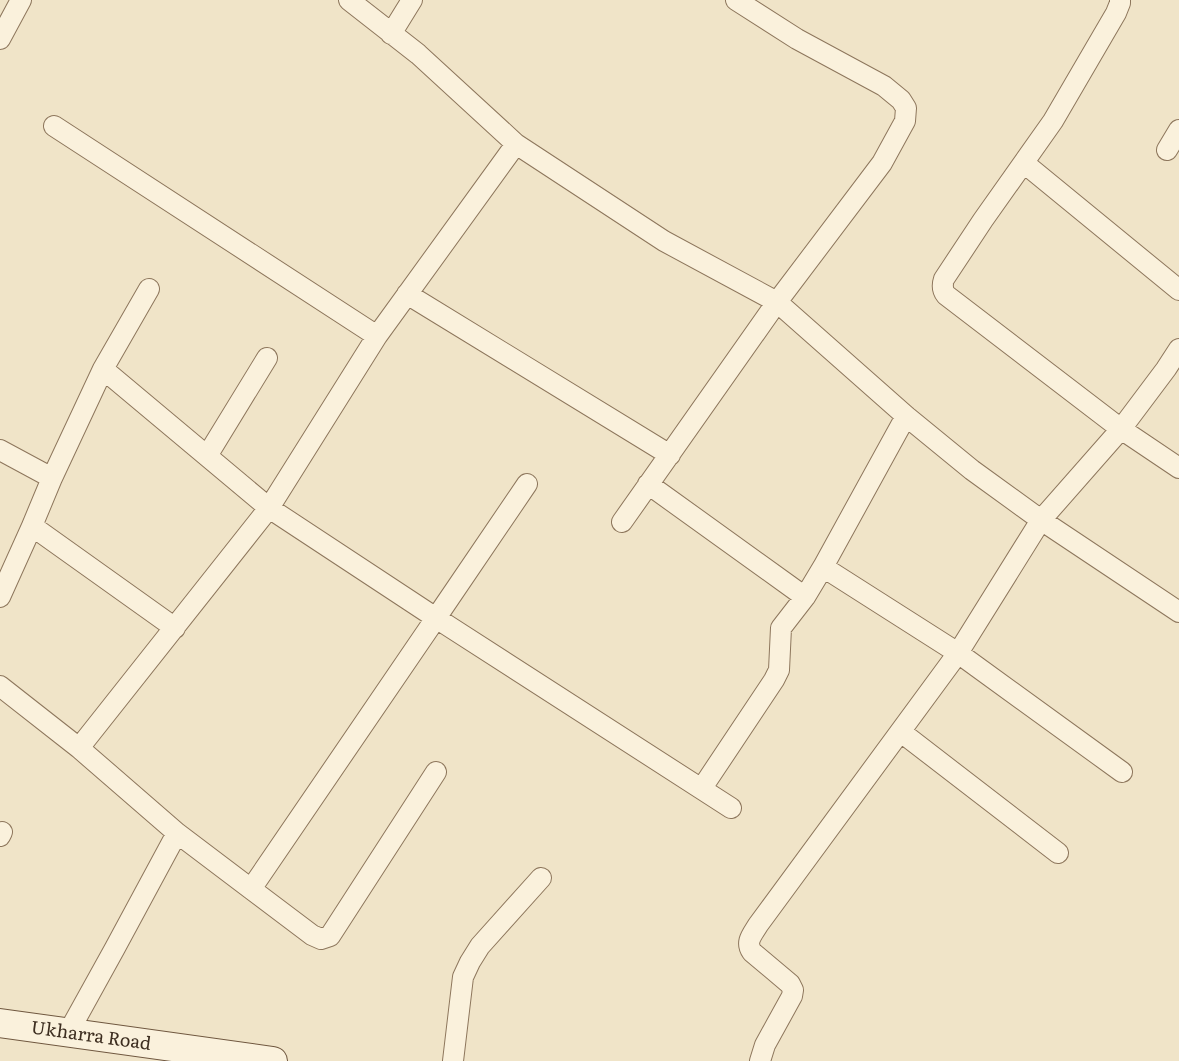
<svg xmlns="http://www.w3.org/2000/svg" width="1179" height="1061" viewBox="0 0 1179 1061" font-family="Literata,serif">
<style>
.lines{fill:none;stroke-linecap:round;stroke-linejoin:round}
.street-casing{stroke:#8d765c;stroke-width:22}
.secondary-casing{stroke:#6f573f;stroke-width:30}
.street{stroke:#faf1dc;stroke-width:20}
.secondary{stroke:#faf1dc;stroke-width:28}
.labels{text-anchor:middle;stroke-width:4.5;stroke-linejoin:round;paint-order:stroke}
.street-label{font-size:18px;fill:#3d2e20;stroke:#f7eed8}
</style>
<rect width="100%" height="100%" fill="#f0e4c8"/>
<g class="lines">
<g class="street-casing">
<path id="street" d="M349,0L418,54L516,144L664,241L777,302L906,416L972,470L1041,520L1179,612
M1120,0V3L1116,13L1053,121L983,220L944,279C942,285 942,290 946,295L1121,429L1179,468
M391,34L412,0
M0,39L21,0
M54,126L377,336
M1167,150L1179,130
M1024,163L1179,290
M149,289L103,369L52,478L32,526L175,628
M407,294L670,455
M103,369L269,508L436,618L527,484
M0,450L52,478
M207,456L267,358
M648,484L805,597
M622,522L777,302L882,163L905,121L906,108L901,100L884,86L797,39L736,0
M823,567L958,653L1041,520L1121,429L1166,369L1179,349
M0,597L32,526
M0,686L79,748
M901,732L1058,853
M702,788L774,680L779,670L781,628L805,597L823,567L906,416
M177,833L251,889L436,618L731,808
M0,836L2,832
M251,889L312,935L321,939L330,936L436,772
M68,1033L115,948L177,833L79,748L269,508L377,336L516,144
M453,1061L463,977L470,962L480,946L541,878
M760,1061L765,1045L792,996L793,990L790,984L752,952C745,942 752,935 758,925L958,653L1122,772"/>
</g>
<g class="secondary-casing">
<g id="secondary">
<path id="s1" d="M0,1023L273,1061"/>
</g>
</g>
<use href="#street" class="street"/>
<use href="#secondary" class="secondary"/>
</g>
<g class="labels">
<g class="street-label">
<text dy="6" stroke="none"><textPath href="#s1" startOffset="92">Ukharra Road</textPath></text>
</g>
</g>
</svg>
